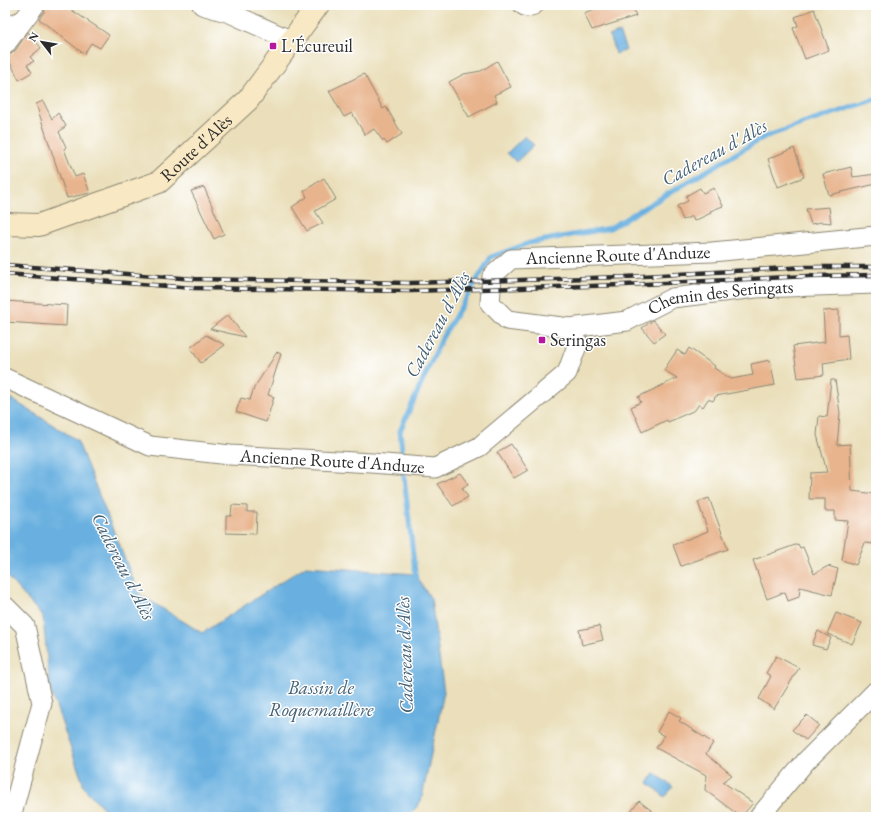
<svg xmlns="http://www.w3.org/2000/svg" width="881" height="822" viewBox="0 0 881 822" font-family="'EB Garamond',serif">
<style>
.water{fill:#69b0e0;stroke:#4a6e86}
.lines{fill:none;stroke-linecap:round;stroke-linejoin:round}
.stream{stroke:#69b0e0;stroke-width:5}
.building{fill:#e8b48d}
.lane-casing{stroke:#8a8572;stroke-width:11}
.street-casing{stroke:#8a8572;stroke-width:21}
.secondary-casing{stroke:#8a8572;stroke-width:24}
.lane{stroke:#fff;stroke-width:9}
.street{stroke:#fff;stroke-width:19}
.secondary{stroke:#f8e8c3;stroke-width:22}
.rail-casing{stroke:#2b2b2b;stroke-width:4.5}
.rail{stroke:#fff;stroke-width:3;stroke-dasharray:9;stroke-linecap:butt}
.poi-dot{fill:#b5179e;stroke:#fff;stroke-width:1.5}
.labels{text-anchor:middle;stroke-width:3;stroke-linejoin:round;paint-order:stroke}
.poi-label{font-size:18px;fill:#2b2b2b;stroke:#fff;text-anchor:start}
.street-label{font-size:18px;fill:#2b2b2b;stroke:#fff}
.water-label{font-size:19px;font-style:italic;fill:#446073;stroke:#fff}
</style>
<rect width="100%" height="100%" fill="#fff"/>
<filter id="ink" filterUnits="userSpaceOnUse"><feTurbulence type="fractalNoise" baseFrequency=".025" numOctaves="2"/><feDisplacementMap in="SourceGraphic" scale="8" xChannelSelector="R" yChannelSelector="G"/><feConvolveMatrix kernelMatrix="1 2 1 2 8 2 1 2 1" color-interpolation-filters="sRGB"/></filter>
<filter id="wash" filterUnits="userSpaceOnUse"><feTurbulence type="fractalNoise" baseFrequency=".012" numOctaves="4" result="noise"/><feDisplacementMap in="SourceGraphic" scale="16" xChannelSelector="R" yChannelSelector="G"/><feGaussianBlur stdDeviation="0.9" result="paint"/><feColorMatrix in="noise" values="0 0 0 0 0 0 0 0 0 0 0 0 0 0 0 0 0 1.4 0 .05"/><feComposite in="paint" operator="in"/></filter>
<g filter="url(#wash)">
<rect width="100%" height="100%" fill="#eadfba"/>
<path class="water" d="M619,32L626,50L616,54L609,36Z
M525,136L534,145L516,162L507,153Z
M5,395L77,440L139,594L202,633L306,566L415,574L431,599L444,692L421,802L408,817H112L85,789L50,689L43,617L5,574Z
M655,773L673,787L665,797L648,783Z"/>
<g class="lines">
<path class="stream" d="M403,461L400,431L442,338L491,257L529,243L610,228L764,137L876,99
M403,469L416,580"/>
</g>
<g id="blocks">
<path class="building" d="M46,5H64L109,35L100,48L91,43L84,54L39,19L44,12Z
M606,5H632L636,16L592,30L584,13Z
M814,9L829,50L805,59L793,28L798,26L795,17Z
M28,32L41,48L30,57L34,61L27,65L32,72L19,80L7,56L14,52Z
M497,61L511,87L494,95L497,102L469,117L449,82L464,74L481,71Z
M364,74L383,109L386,107L402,134L387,144L384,140L383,141L374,129L365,135L352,113L344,117L329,91Z
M43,101L52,119L58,113L66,126L59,132L66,147L64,149L75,177L83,174L90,193L67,198L36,104Z
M794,148L804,177L778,187L768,159Z
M851,167L853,177L876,174V184L829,195L823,174Z
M324,178L336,199L315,211L323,223L307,231L292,207L307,197L304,191Z
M204,187L224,234L214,239L191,191Z
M700,188L703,193L714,188L723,206L710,211L711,213L694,221L692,216L683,220L677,206L688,201L686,196Z
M829,207L831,223L822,222L811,224L806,209Z
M5,301L67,305L66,326L5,322Z
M839,310V336L847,335L849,359L823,363L824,375L798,378L793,346L825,342L823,311Z
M228,315L245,337L210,329Z
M653,320L665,334L654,342L642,328Z
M206,335L225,345L201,363L190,348Z
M689,348L715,366L714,368L731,379L753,375L751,364L770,360L775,385L716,396L713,401L708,399L703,407L699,404L695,410L668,422L667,420L642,432L631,407L641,402L638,397L677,378L664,370L677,350L685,355Z
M277,352L281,354L268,395L274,397L266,422L236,412L241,398L250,400L254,388Z
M831,380H835L840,413L837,445L850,444L852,491L876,494V544L865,543L856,565L842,560L848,521L835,520V511H825V499H809L810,473L827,472L817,435L819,416L827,417Z
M511,444L528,470L514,478L497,452Z
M460,473L468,484L462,488L468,497L453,506L437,484Z
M709,498L728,549L681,566L673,545L708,531L698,502Z
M232,505L247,506V512H257L256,534L226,533V516H231Z
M798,544L800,548L803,547L814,574L828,566L838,569L832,595L800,587L799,597L788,601L785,592L767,599L753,560Z
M836,613L862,623L852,644L827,634Z
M599,626L603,640L582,645L579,630Z
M818,631L831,638L826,649L812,645Z
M776,656L799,668L774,709L759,699L771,676L766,673Z
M669,711L681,718L679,721L713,743L706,754L732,775L723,782L753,803L741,817L705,790L706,775L656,748L664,736L657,732Z
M807,715L819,725L806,740L792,730Z
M639,801L660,817H627Z"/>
</g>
</g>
<g filter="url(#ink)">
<use href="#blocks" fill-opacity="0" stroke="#8a8572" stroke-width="1"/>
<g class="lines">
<g class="lane-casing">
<path id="lane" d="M5,22L23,15"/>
</g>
<g class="street-casing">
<g id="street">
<path d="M202,5L230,13L292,41"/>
<path d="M523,5L527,7L534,5"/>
<path d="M5,45L35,5"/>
<path id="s1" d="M876,236L712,252L511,259L492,276L490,303L507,320L570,328L627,321L672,298L756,288L876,284"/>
<path id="s2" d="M5,378L150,446L230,455L372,463L435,468L479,447L567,373L578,343L570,328"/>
<path d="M5,606L25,626L42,703L11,817"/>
<path d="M759,817L806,761L876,691"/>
</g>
</g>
<g class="secondary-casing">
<g id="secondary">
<path id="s3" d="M5,224L39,225L159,182L248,100L318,5"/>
</g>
</g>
<use href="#lane" class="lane"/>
<use href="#street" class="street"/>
<use href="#secondary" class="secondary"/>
<g class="rail-casing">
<path id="rail" d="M5,265L195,279L410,283L625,277L807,267H876
M5,274L194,288L410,291L624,285L809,276L876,275"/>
</g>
<use href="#rail" class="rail"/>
</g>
</g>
<g class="poi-dot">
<rect x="269" y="42" width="8" height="8" rx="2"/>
<rect x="538" y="336" width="8" height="8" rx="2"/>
</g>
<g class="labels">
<g class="poi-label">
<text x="281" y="52">L'Écureuil</text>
<text x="550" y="346">Seringas</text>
</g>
<g class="street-label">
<text dy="6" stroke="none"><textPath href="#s3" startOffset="212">Route d'Alès</textPath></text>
<text transform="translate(618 255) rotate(-2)" y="6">Ancienne Route d'Anduze</text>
<text dy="6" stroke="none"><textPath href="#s1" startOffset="662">Chemin des Seringats</textPath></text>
<text dy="6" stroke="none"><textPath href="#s2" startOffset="343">Ancienne Route d'Anduze</textPath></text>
</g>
<g class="water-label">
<text transform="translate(714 152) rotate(-29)" y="7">Cadereau d'Alès</text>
<text transform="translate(437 324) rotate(-62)" y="7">Cadereau d'Alès</text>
<text transform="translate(124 566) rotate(63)" y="7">Cadereau d'Alès</text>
<text transform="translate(404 655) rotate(-92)" y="7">Cadereau d'Alès</text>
<text x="321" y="694">Bassin de<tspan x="321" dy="22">Roquemaillère</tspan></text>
</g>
</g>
<rect width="881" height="822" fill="none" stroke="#fff" stroke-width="20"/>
<g transform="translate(42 42) rotate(301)" stroke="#ffffff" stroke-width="3" paint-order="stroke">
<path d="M0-3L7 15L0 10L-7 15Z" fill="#2b2b2b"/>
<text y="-6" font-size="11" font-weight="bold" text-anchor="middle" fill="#2b2b2b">N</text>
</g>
</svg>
